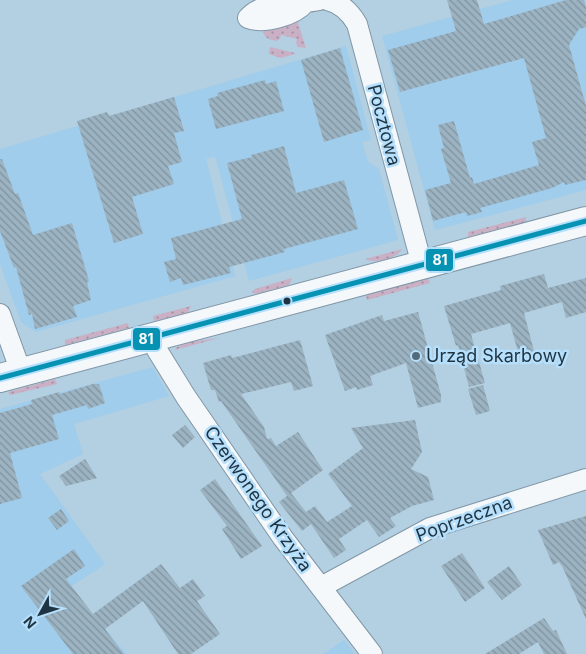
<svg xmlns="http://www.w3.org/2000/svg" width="586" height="654" viewBox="0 0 586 654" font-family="Inter,sans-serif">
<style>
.built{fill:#9fcdeb}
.grass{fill:url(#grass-dots)}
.building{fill:url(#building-back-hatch)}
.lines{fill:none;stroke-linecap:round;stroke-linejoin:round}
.street-casing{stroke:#8197a6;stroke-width:22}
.secondary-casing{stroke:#8197a6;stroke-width:30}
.street{stroke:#f4f8fb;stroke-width:20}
.secondary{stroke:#f4f8fb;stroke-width:28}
.bus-1-casing{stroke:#b5dffb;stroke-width:9}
.bus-1{stroke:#0692b2;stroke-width:5}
.bus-dot{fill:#1f3442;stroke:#b5dffb;stroke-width:2}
.poi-dot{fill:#536a7a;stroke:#b5dffb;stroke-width:2}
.labels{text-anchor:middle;stroke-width:5;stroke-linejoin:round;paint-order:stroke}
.street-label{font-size:18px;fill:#1f3442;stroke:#b5dffb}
.poi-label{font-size:18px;fill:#1f3442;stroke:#b5dffb;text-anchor:start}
.line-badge{stroke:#b5dffb;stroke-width:2}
.badge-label{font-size:14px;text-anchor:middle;font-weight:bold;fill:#fff}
</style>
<defs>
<pattern id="grass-dots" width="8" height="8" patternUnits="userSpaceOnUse" patternTransform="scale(1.25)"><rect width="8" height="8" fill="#cab0c5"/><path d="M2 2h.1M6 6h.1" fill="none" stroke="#a390a2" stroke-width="1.8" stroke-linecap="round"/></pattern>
<pattern id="building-back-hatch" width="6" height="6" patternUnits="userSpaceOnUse" patternTransform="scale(1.25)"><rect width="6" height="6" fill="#9cb3c2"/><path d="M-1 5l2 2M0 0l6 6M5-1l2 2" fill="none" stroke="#7f929f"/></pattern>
</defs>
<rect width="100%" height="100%" fill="#b3cfe2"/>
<path class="built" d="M513,0H586V190L435,230L382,36Z
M346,46L371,140L362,142L368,162L379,169L398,240L249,281L215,156L206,159L235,276L36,332L21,322L0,264V149Z
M153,367L169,396L74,424L83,454L40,474L105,564L69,588L127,654H0V409Z
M344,640L355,654H323Z"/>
<path class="grass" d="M297,20L306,48L298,47L296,43L297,39L281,35L280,39L276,41C268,39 264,38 263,30Z
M270,47L295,53V54L281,58L269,54Z
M526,217V222L468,237V232Z
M402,249C397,259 374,264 365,259Z
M292,278L289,285L256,294L252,292L255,289Z
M424,279H428L430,283L367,300L366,296L369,294Z
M191,306L188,313L154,321L153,316Z
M128,323L129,328L65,345V340Z
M219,338L175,350L177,347L190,342Z
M55,379L57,384L10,395L8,392Z"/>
<path class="building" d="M447,0H477L484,24L566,0H584L586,8V27L579,29L569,45L586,106V180L565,185L564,182L552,188L480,208L482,212L467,216L466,212L433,221L425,190L451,183L441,149L444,148L438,125L454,121L470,178L472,177L474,184L539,165L532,142L546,138L524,58L400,92L388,50L456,31Z
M340,48L363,130L324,142L301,60Z
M265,80L266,84L276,81L284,111L216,129L208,99L218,96L217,93Z
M174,97L184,131L174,133L182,162L168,166L174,184L132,197L143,234L114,243L77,121L107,112L109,116Z
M284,146L296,193L344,180L358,229L284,249L285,252L229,267L231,273L183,285L181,278L170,282L164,262L176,259L171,238L242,219L227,163L252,157L251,155Z
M0,159H2L15,194L18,193L33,235L72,223L89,281L87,282L91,300L73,306L77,317L35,329L32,314L29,315L16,267L14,268L0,231Z
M544,274L548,288L586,278V312L566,318L562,302L524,313L535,355L520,359L510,323L471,334L485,383L469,387L458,345L456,346L444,306L501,290L500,286Z
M418,312L441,395V402L418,408L406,363L370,376L373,385L357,390L356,387L345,391L325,335L382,315L384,321Z
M300,340L313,386L294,391L291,382L241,394L264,427L267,439L271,438L276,446L298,432L323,470L287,496L221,401L219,402L215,390H211L203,363L231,355L232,358Z
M93,384H99L105,403L88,409L87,405L52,415L59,439L10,453L22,498L0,504V413L32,404L31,400L59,392L60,394Z
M483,385L490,411L476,415L468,389Z
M415,420L422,452L411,469L428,477L434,500L412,506L390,518L396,526L379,537L367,520L339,539L346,550L334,558L311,524L302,531L279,502L291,493L306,512L315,506L327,522L352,506L328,474L363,448L351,428Z
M185,425L195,437L183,448L172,435Z
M85,459L97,478L66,486L59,476Z
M215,479L262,546L241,559L222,529L227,526L200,490Z
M61,509L69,521L57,530L48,518Z
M586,516V619L562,566L559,562L553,565L538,530Z
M74,549L85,566L66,579L93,614L161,564L180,588L193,579L205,596L197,601L220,634L191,654H178L143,601L105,629L124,654H73L21,586Z
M462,553L485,588L465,602L441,566Z
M509,566L522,585L502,600L487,582Z
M544,618L553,631L556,630L567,654H544L538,642L519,654H485Z"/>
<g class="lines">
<g class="street-casing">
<path id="street" d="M327,0C341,3 350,12 357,24L422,265
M305,3C294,16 263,24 248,18C263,0 298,5 319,0
M0,314L21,372
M153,337L157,350L186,397L283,538L372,654
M321,587L430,528L586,479"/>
</g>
<g class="secondary-casing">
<path id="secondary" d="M0,378L586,221"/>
</g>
<use href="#street" class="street"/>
<use href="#secondary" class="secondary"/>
<g class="bus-1-casing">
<path id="bus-1" d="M0,378L586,221"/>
</g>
<use href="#bus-1" class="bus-1"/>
</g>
<circle class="bus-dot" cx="287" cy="301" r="4.5"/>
<circle class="poi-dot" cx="416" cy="356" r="5"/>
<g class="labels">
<g class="street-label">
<text transform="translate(384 125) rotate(75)" y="6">Pocztowa</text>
<text transform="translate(258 499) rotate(55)" y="6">Czerwonego Krzyża</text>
<text transform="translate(464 519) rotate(-20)" y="6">Poprzeczna</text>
</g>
<g class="poi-label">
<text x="426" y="362">Urząd Skarbowy</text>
</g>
</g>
<g class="line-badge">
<rect x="425" y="248" width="29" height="24" rx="5" fill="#0692b2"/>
<rect x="132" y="327" width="29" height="24" rx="5" fill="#0692b2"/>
</g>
<g class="badge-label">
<text x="440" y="265">81</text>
<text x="146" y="344">81</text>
</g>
<g transform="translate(40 614) rotate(230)" stroke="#b5dffb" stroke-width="4" paint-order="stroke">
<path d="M0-4L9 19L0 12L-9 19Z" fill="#1f3442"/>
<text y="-8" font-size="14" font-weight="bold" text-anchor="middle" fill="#1f3442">N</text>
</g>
</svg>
